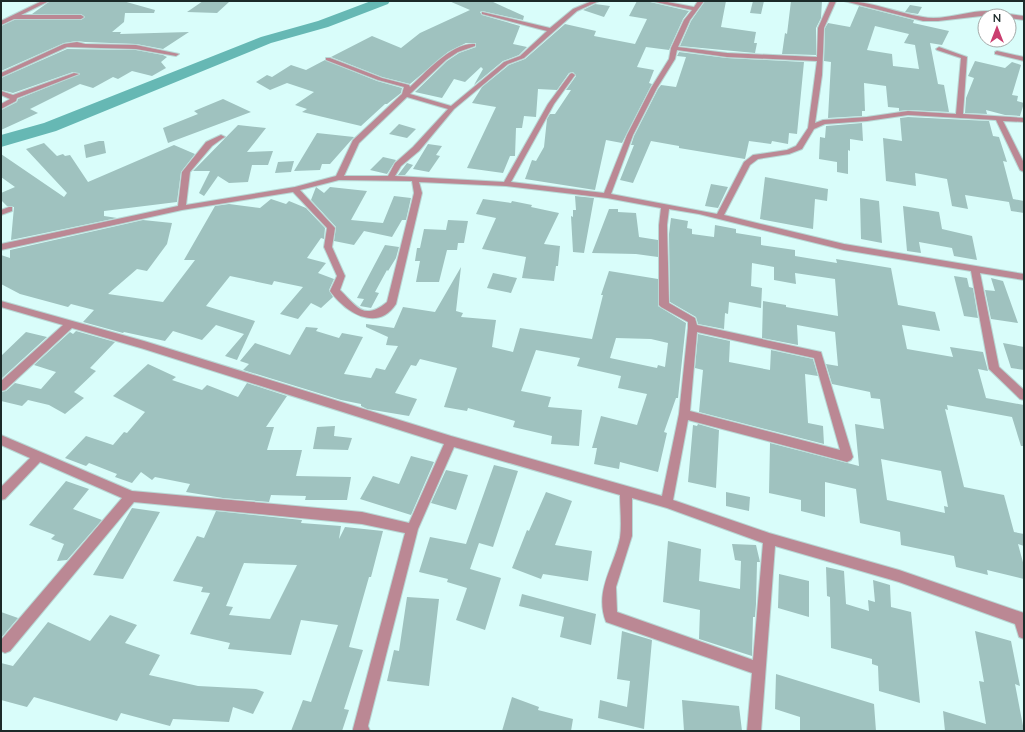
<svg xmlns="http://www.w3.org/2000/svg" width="1025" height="732" viewBox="0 0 1025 732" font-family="Lato,sans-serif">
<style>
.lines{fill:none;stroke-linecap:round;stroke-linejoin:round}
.river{fill:#66b8b4;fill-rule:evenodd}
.building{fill:#9fc2bf;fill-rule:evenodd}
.minor-casing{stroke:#b7d7d4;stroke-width:2}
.minor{fill:#bb8894;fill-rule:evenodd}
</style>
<rect width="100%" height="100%" fill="#d9fdfa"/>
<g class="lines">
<path class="river" d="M371,1H390L388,4L328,27L271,43L56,131L1,147V135L44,123L261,37L318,21Z"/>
</g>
<path class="building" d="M50,1H123L155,10L154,13H125L124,22L112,32H121L120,34L189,32L163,49L136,44L85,42L77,41L64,43L1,71V26L14,20H81L85,17L81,14H32Z
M203,1H216L229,2L217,13L187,12Z
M449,1H491L524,16L523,20L482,11L480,12L482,15L520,26L513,44L527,47L519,55L503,61L474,85L483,69L481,67L465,82L454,79L442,98L415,92L447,61L459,53L476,47V43H466L448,52L410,84L382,77L331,57L372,36L401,48L420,33L470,10Z
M637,1L650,2L689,11L683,19L669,50L646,47L637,67L654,70L649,83L652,84L622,143L606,140L595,190L525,179L532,160L536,161L544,147L547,119L550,114H555L571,90H566L576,76L573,72L569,73L557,90L538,89L536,117L524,116L522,128H516L515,156H510L503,173L467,168L496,107L472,103L482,87L509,65L525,59L565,24L596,31L594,36L635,44L647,19L629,16Z
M705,1H726L721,27L756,32L754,43H757L755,53L680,46L691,21Z
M753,1H764L761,14L750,13Z
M791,1H822L821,18L816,28V55L782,54L785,33L787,34Z
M595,4L610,6L604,17L583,10Z
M910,5L922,7L918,14L905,12Z
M859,6L914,20L913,23L949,31L942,45L930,43L938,84L944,85L949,112L908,110L899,111V108L888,107L886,86L864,83L865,111H862V116L828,118L831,62L824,61L825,28L828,23L850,27ZM875,26L909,34L904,43L915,45L919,69L893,66L892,54L867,50Z
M67,49L136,50L163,55L167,57L161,62L166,68L152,76L132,71L118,79L113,77L93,88L80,84L30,109L38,113L1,130V110L17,102L18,99L80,74L73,72L13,93L1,90V78Z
M679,52L727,58L804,62L797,134L789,133L788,144L772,141L771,144L749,141L745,159L679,148V146L651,141L633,183L620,180L634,145H631L634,136L658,89L661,85L676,87L686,57L677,56Z
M325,60L377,81L402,88L401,93L387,104H385L361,126L302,112L307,109L295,105L314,92L287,83L270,90L256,82L267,75L272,77L291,65L306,70Z
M975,61L1005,68L1012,62L1021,65L1012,95L1018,96L1017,101L1024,103L1020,116L1005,115L986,110L987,114L965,113L966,98L974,78L968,76Z
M223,99L251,112L168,143L163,128L198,114L194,111Z
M908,117L989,121L993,136L999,137L1007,162L1003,161L1013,199L1024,201V213L1011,211L1009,202L965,195L968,209L952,206L947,179L915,173L916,186L886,181L883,138L902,141L900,118Z
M862,123L863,141L850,139V151L848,150V174L837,172V162L819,159L820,137L825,138L826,126Z
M399,124L416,129L407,138L389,134Z
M238,125L266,128L247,152L273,151L268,165H252L248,182L229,183L218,176L204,196L199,193L210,171H193Z
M317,133L354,137L330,164H322L320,170L294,171Z
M99,141H104L106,153L86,158L84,145Z
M44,143L57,156L63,154L65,156L70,155L88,182L174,145L195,154L181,172L177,202L104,211V216L117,218L11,240L14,207L7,206L1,200V193L15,187L1,177V154L64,197L67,193L26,149Z
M428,144L442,146L436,155L440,156L429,172L413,169Z
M383,157L396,160L387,174L370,170Z
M294,161L291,172L275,173L278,162Z
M407,163L413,165L405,175H398Z
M765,177L828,189L827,201L815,199L813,229L760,219Z
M711,184L728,187L718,208L705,206Z
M316,187L324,193L330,187L367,191L351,220L383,223L394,196L411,198L406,220H402L392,237L364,231L354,245L334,241L336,227L311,200Z
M575,196L594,198L584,253L573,252L571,216L573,217V210H576Z
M860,198L879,201L882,243L861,239Z
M271,199L286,204L289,201L306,208L325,228L324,239L321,238L307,258L326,263L318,273L334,279L329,290L333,297L321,308L311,303L298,319L280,314L303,287L274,281L272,285L230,276L206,306L255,321L237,360L225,356L244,334L216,325L202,340L173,331L165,341L124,332L123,333L83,322L94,310L71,304L68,307L20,294L1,284V255L10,258V250L143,220L172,223L167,244L147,271L137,269L108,294L163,302L195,260H184L215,206L229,204L260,208Z
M483,199L511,203L512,201L532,205L531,207L559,213L544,244L560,246L558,266H556L554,281L522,278L526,257L482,249L496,218L476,214Z
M903,206L939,212L942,229L972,236L977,260L954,256L952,248L919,242L921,253L907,251Z
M609,209H618V212L636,213L639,237L658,240V257L636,254L592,253Z
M671,218L688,221L687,228L692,229V234L714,237L715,225L736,229V233L761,237V245L795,250V256L837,263L836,259L891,268L898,305L935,312L940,331L902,325L907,349L953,357L950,347L983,352L988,371L978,369L986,398L1024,405V446H1021L1012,417L947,405L948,410L945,409L964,487L1004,495L1014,532L1024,534V546L1018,544L1024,566V579L987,570L988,575L956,567L954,556L901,545L900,532L860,523L856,489L825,482V517L801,511V500L769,493L770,443L859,466L855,424L884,429L880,399L871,398L870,392L832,384L826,364L838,366L835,332L797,325L798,345L762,338L763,301L786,305V307L838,316L835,279L795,273L796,284L774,280V267L752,263L751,286L762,288L761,308L729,302L728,314L725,313L724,329L698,324L696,317L670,302L669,234ZM881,459L941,471L948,507L944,506L945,513L887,500Z
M448,220L468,221L464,243H458L457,250H447L439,282H416L420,261H415L417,248H420L424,229L446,230Z
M385,245L399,247L396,258L388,271L387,270L375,292L379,293L371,308L360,306L364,299L357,298Z
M461,267L456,311L463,313L461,317L496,320L492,347L513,352L520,328L592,339L603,295H601L609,271L658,279V306L686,323L678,398H676L664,432L667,433L658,472L620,462L619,469L594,464L597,448H592L601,416L637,425L647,394L618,388L621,376L577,366L580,358L536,350L521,391L551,397L548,407L582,410L579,446L551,444L552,436L513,427L515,421L468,408L467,411L444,407L457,368L420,359L416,366L411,365L395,393L417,399L409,416L367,409L361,406V404L341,400L243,370L249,364L240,361L255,343L290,355L306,327L318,328L316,331L339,338L342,333L363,337L344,374L371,378L376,368L385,370L398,346L386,345L388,337L366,327V324L394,328L403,307L435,312ZM616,338L651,339L668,343L665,367L658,365L657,368L610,358Z
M493,273L517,278L511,293L487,288Z
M954,276L967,278L969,287L973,288L978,318L964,316Z
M991,278L1003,281L1018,323L991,319L985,290L995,291Z
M76,331L115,342L90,368L96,371L74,392L84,398L65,414L49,405L28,400L22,406L1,401V392L6,391L15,383L41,389L56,372L34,365L70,332L73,334Z
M26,332L47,337L1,379V356Z
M698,334L730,341L729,362L770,370L771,350L813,359L818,376L805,374L808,423L823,426L824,444L699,412L703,370L695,368Z
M1003,343L1024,347V370L1011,368Z
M148,364L176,377L172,380L202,390L207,385L238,397L247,383L287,396L266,427H274L267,450H302L296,476L351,477L347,500H305L306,496L271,495L269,502L223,498L186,492L190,484L155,477L152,480L141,472L132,483L115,477L117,474L89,463L86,466L65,458L86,436L113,445L124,432L127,433L145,412L113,396Z
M698,424L719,430L716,488L688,482L693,425L697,426Z
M335,426L334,436L352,438L348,450L313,449L317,427Z
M411,456L434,462L411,515L360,499L373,476L399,484Z
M494,465L518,471L493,547L479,543L470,569L501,578L485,630L456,620L467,588L447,582L448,579L419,572L430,537L466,544Z
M446,470L468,475L456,510L431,503Z
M66,481L89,489L73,509L102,520L67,560L57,561L64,544L51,539L55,535L29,525Z
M546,492L572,501L555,545L592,551L588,581L543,574L541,579L512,568L527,530L529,531Z
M726,492L750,497L749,511L726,506Z
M132,508L160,512L123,579L93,575Z
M216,511L302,520L301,523L341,526L339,539L345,527L383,531L371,577H369L349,647L363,650L344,709L349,710L342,731H291L303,700L311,702L338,625L301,620L291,655L228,649L230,643L190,634L210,593L201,592L203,587L173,581L197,536L204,538ZM244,563L297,565L270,619L229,615L233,607L226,606Z
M668,541L701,549L699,581L740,589L741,561L735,560L732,544L756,545L760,562H757L756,604L755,617H753L752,656L699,639L700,610L663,602Z
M826,567L844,571L846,604L869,611L868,600L875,602L873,580L890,585L891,607L911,612L920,703L879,691L878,666L872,664V659L831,648L830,597L827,596Z
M779,574L809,581V617L778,608Z
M522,594L596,614L591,645L560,637L564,617L519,606Z
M407,597L439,599L429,686L387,681L394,650L399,651Z
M1,612L18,618L1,638Z
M110,615L137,625L125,643L160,655L149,675L198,686L256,689L264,692L253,714L233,707L229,722L173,719L170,726L121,713L117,721L34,697L27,707L1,700V663L13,666L48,622L90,641Z
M622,631L652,640L644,729L598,718L600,700L627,707L630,681L617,679Z
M975,631L1011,641L1020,686L1015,684L1024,731H945L943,711L986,724L979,681L984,682Z
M776,674L874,704L876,731H800V717L775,709Z
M512,697L539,707L538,710L573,719L571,731H502Z
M682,700L739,706L742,731H684Z"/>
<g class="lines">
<g class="minor-casing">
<path id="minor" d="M42,1H49L21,15H81L84,17L81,19H14L1,25V21Z
M592,1H599L577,11L524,58L508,64L454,109L419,151L401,166L395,176L504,182L548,104L570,74L572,73L575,75L554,104L511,182L604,193L627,135L651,88L669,59L671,48L684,20L692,10L651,1H662L694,7L698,1H704L690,20L678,47L727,53L817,57L818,28L830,1H836L824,28L822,75L815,123L823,120L867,117L908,111L956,114L961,58L937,50L936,49L939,47L967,57L963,114L1024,118V122L1003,121L1024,163V172L1020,170L996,120L908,115L867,121L825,124L814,129L802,149L789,154L758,159L750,165L724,215L844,244L1024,274V280L980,273L999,367L1024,390V400L1020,399L989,369L971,271L844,250L699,214L669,209L667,225L669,303L695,318L697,325L821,352L853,457L851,460L847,462L688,420L673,500L769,533L899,570L1024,613V639L1019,637L1015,624L899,582L775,546L761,731H747L752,673L606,622C594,591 614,567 620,538C622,524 620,509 620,495L454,447L418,529L368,726L370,731H353V729L405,533L362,524L134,502L10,651L5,653L1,651V640L122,498L40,462L5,499L1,500V487L30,458L1,445V435L132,491L362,512L409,523L444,444L144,349L72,328L5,390L1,391V381L63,325L1,307V301L144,341L451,436L662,496L679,414L688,328V322L661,307L659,305V225L661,208L607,198L506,186L419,182L422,193L396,304C377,333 345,312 330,291L337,276L324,247L327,228L293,192L182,210L1,250V244L178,206L182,172L206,142L221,135L225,137L223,138L212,146L190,172L186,205L295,187L336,176L353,140L402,94L404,87L378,80L326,60V58H330L382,78L409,85L410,87C425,73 452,42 475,44V46L458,52L446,60L410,94L451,106L504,62L520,56L547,31L482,14V12L550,28L573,9ZM677,50L727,57L817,61L808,128L796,146L787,150L753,155L744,162L717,214L611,194L633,135L657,88L675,59ZM407,97L448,109L413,147L395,163L388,176H344L359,143ZM339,180L412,181L414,193L387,302C364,321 357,307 340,290L345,276L332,247L335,228L300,190ZM697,332L814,358L840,450L690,411ZM632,498L667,508L763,543L753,660L617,612L616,587L632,536Z
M844,1C872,1 896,13 923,17C945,21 968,10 990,11C1001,12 1013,15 1024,16V20L1009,18V16L990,15L938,21H923Z
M77,42L85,44L136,45L179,54L176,56L136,49L67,47L1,77V73L64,44Z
M997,51L1024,57V61L995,54V52Z
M74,73L79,74L17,98L16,101L1,109V104L10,99L1,95V91L13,95Z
M9,207H12V211L1,215V210Z"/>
</g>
<use href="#minor" class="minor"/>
</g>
<rect width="1025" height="732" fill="none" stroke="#1c2a29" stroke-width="4"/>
<g transform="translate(997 28)"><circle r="19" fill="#ffffff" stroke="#a4aaa9"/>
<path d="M0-3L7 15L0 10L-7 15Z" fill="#ca3e6f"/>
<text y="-6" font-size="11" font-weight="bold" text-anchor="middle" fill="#1c2a29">N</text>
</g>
</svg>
